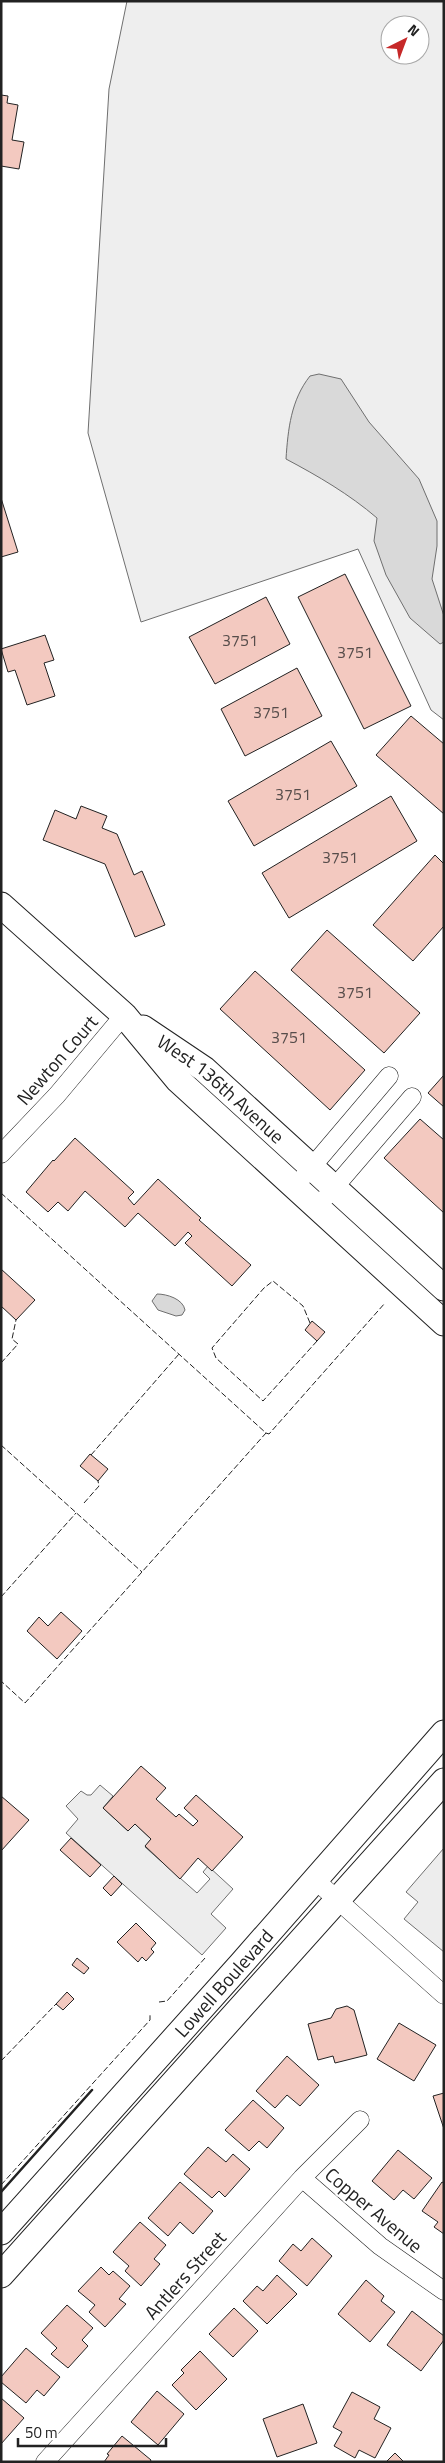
<svg xmlns="http://www.w3.org/2000/svg" width="445" height="2463" viewBox="0 0 445 2463" font-family="'Titillium Web',sans-serif">
<style>
.green{fill:#eee;stroke:#6f6f6f;fill-rule:evenodd}
.parking{fill:#ededed;stroke:#6f6f6f}
.water{fill:#d9d9d9;stroke:#6f6f6f}
.building{fill:#f3c9c0;stroke:#222}
.lines{fill:none;stroke-linecap:round;stroke-linejoin:round}
.street-casing{stroke:#222;stroke-width:19}
.secondary-casing{stroke:#222;stroke-width:27}
.street{stroke:#fff;stroke-width:18}
.secondary{stroke:#fff;stroke-width:25}
.fence{stroke:#222;stroke-width:1;stroke-dasharray:6 2.5;stroke-linecap:butt}
.wall{stroke:#222;stroke-width:2.5}
.labels{text-anchor:middle;stroke-width:4;stroke-linejoin:round;paint-order:stroke}
.number-label{font-size:16px;fill:#564c4a}
.street-label{font-size:19px;fill:#222;stroke:#fff}
</style>
<rect width="100%" height="100%" fill="#fff"/>
<path class="green" d="M127,1H444V720L431,710L358,549L141,622L88,433L109,89ZM390,25H420V55H390Z"/>
<path class="parking" d="M100,1785L113,1796L103,1808L128,1831L135,1824L151,1839L145,1847L197,1893L210,1879L203,1872L208,1866L233,1889L211,1914L226,1928L202,1955L66,1833L78,1819L66,1806L81,1791L87,1795H91Z
M444,1848V1952L404,1919L418,1902L406,1892Z"/>
<path class="water" d="M319,374L341,379L369,422L419,479L437,521V546L432,579L444,616V642L440,644L410,618L386,575L374,541L377,518C349,494 318,476 286,459C288,429 291,400 310,376Z
M157,1294C167,1294 183,1299 185,1310L182,1315L176,1316L158,1310L152,1301Z"/>
<path class="building" d="M1,95L8,96L7,103L18,105L12,140L24,142L19,169L1,166Z
M1,498L18,552L1,557Z
M345,574L411,706L364,729L298,597Z
M266,597L290,644L215,684L189,637Z
M45,635L54,660L44,663L55,696L27,705L15,670L8,672L1,649Z
M297,668L322,716L245,756L221,709Z
M411,716L444,744V814L376,755Z
M331,741L357,786L254,846L228,801Z
M391,796L417,841L289,918L262,873Z
M81,806L107,816L102,828L117,834L134,875L142,871L165,925L135,937L105,864L43,840L55,810L76,819Z
M435,855L444,864V926L413,961L373,925Z
M327,930L420,1013L384,1053L291,970Z
M255,971L365,1070L330,1110L220,1009Z
M444,1075V1107L428,1093Z
M420,1119L444,1140V1213L384,1158Z
M75,1138L134,1192L128,1198L134,1205L158,1179L201,1218L199,1220L251,1265L232,1286L185,1243L192,1236L188,1232L175,1246L138,1213L125,1227L85,1191L68,1211L58,1202L48,1212L26,1192L53,1160L54,1161Z
M1,1269L35,1300L16,1320L1,1306Z
M312,1321L325,1332L317,1341L305,1330Z
M90,1454L108,1469L98,1481L80,1466Z
M61,1612L82,1631L57,1659L27,1631L39,1617L48,1626Z
M141,1766L166,1788L156,1799L176,1817L179,1814L193,1826L198,1821L184,1808L196,1795L243,1837L212,1871L198,1858L180,1879L145,1846L151,1839L135,1824L128,1831L103,1808Z
M1,1796L29,1820L1,1851Z
M71,1838L101,1865L90,1877L60,1850Z
M114,1876L122,1884L111,1896L103,1888Z
M136,1923L156,1943L151,1949L154,1952L146,1961L142,1957L138,1962L117,1942Z
M77,1958L89,1968L84,1974L72,1965Z
M67,1992L74,1999L63,2010L56,2004Z
M347,2006L354,2010L367,2055L335,2063L333,2056L318,2060L308,2024L331,2018L336,2009Z
M399,2023L436,2045L414,2081L377,2059Z
M287,2056L319,2085L300,2106L287,2095L275,2108L256,2091Z
M444,2093V2129L433,2096Z
M253,2100L284,2128L267,2148L259,2141L249,2151L225,2130Z
M208,2147L226,2162L233,2154L250,2169L225,2197L219,2191L212,2198L184,2174Z
M398,2150L432,2178L414,2199L403,2190L394,2200L372,2181Z
M180,2182L213,2211L193,2234L180,2222L168,2236L148,2218Z
M442,2182L444,2183V2234L434,2227L438,2222L422,2211Z
M140,2222L166,2245L154,2259L160,2264L141,2286L125,2271L129,2266L113,2252Z
M312,2238L332,2256L307,2286L279,2261L293,2244L301,2251Z
M101,2267L109,2275L113,2271L130,2286L119,2299L126,2304L105,2327L89,2312L95,2305L78,2291Z
M277,2275L297,2294L267,2324L243,2301L257,2286L263,2291Z
M366,2280L384,2296L381,2301L395,2312L370,2342L338,2314Z
M67,2305L93,2328L82,2340L88,2346L68,2368L51,2354L57,2348L41,2333Z
M234,2308L258,2331L233,2357L209,2334Z
M412,2311L444,2336V2340L421,2371L387,2345Z
M26,2348L60,2377L44,2396L37,2390L26,2403L1,2382V2377Z
M200,2351L227,2379L196,2410L172,2385L184,2373L181,2370Z
M157,2391L184,2414L158,2445L131,2422Z
M352,2392L380,2407L374,2419L391,2428L375,2458L359,2450L355,2458L334,2446L342,2432L333,2427Z
M1,2398L24,2418L1,2444Z
M303,2404L317,2443L277,2457L263,2419Z
M122,2436L151,2460L150,2462H104L109,2455L107,2454Z
M395,2453L404,2462H386Z"/>
<g class="lines">
<g class="street-casing">
<path id="street" d="M1,1154L57,1095L124,1015
M305,1175L389,1076
M327,1196L412,1097
M314,1879L444,1995
M302,2178L380,2246L444,2291
M45,2462L302,2178L360,2120"/>
</g>
<g class="secondary-casing">
<g id="secondary">
<path d="M1,905L124,1015L178,1080L444,1323"/>
<path id="s1" d="M143,1028L204,1069L444,1288"/>
<path id="s2" d="M1,2232L242,1963L444,1733"/>
<path d="M1,2275L444,1781"/>
</g>
</g>
<use href="#street" class="street"/>
<use href="#secondary" class="secondary"/>
<path class="fence" d="M1,1193L266,1433L25,1703L1,1681
M310,1323L303,1306L273,1281L264,1288L212,1348L216,1358L263,1401L317,1341
M1,1363L18,1344L12,1339L16,1320
M266,1433L269,1434L385,1303
M1,1445L142,1572
M91,1455L179,1354
M84,1503L99,1486L98,1481
M1,1597L76,1513
M159,2002L167,2001L205,1958
M1,2061L56,2004
M1,2185L150,2020V2013"/>
<path class="wall" d="M1,2192L92,2090"/>
</g>
<g class="labels">
<g class="number-label">
<text x="240" y="646">3751</text>
<text x="355" y="658">3751</text>
<text x="271" y="718">3751</text>
<text x="293" y="800">3751</text>
<text x="340" y="863">3751</text>
<text x="355" y="998">3751</text>
<text x="289" y="1043">3751</text>
</g>
<g class="street-label">
<text transform="translate(57 1060) rotate(-49)" y="7">Newton Court</text>
<text dy="7" stroke="none"><textPath href="#s1" startOffset="99">West 136th Avenue</textPath></text>
<text dy="7" stroke="none"><textPath href="#s2" startOffset="334">Lowell Boulevard</textPath></text>
<text transform="translate(374 2210) rotate(40)" y="7">Copper Avenue</text>
<text transform="translate(185 2275) rotate(-48)" y="7">Antlers Street</text>
</g>
</g>
<rect width="445" height="2463" fill="none" stroke="#222222" stroke-width="5"/>
<g transform="translate(405 40) rotate(42)"><circle r="24" fill="#ffffff" stroke="#a7a7a7"/>
<path d="M0-4L9 19L0 12L-9 19Z" fill="#c62828"/>
<text y="-8" font-size="14" font-weight="bold" text-anchor="middle" fill="#222222">N</text>
</g>
<path d="M18 2438v8h148v-8" fill="none" stroke="#222222" stroke-width="2.5"/>
<text x="25" y="2438" font-size="15" fill="#222222" stroke="#ffffff" stroke-width="4" paint-order="stroke">50 m</text>
</svg>
